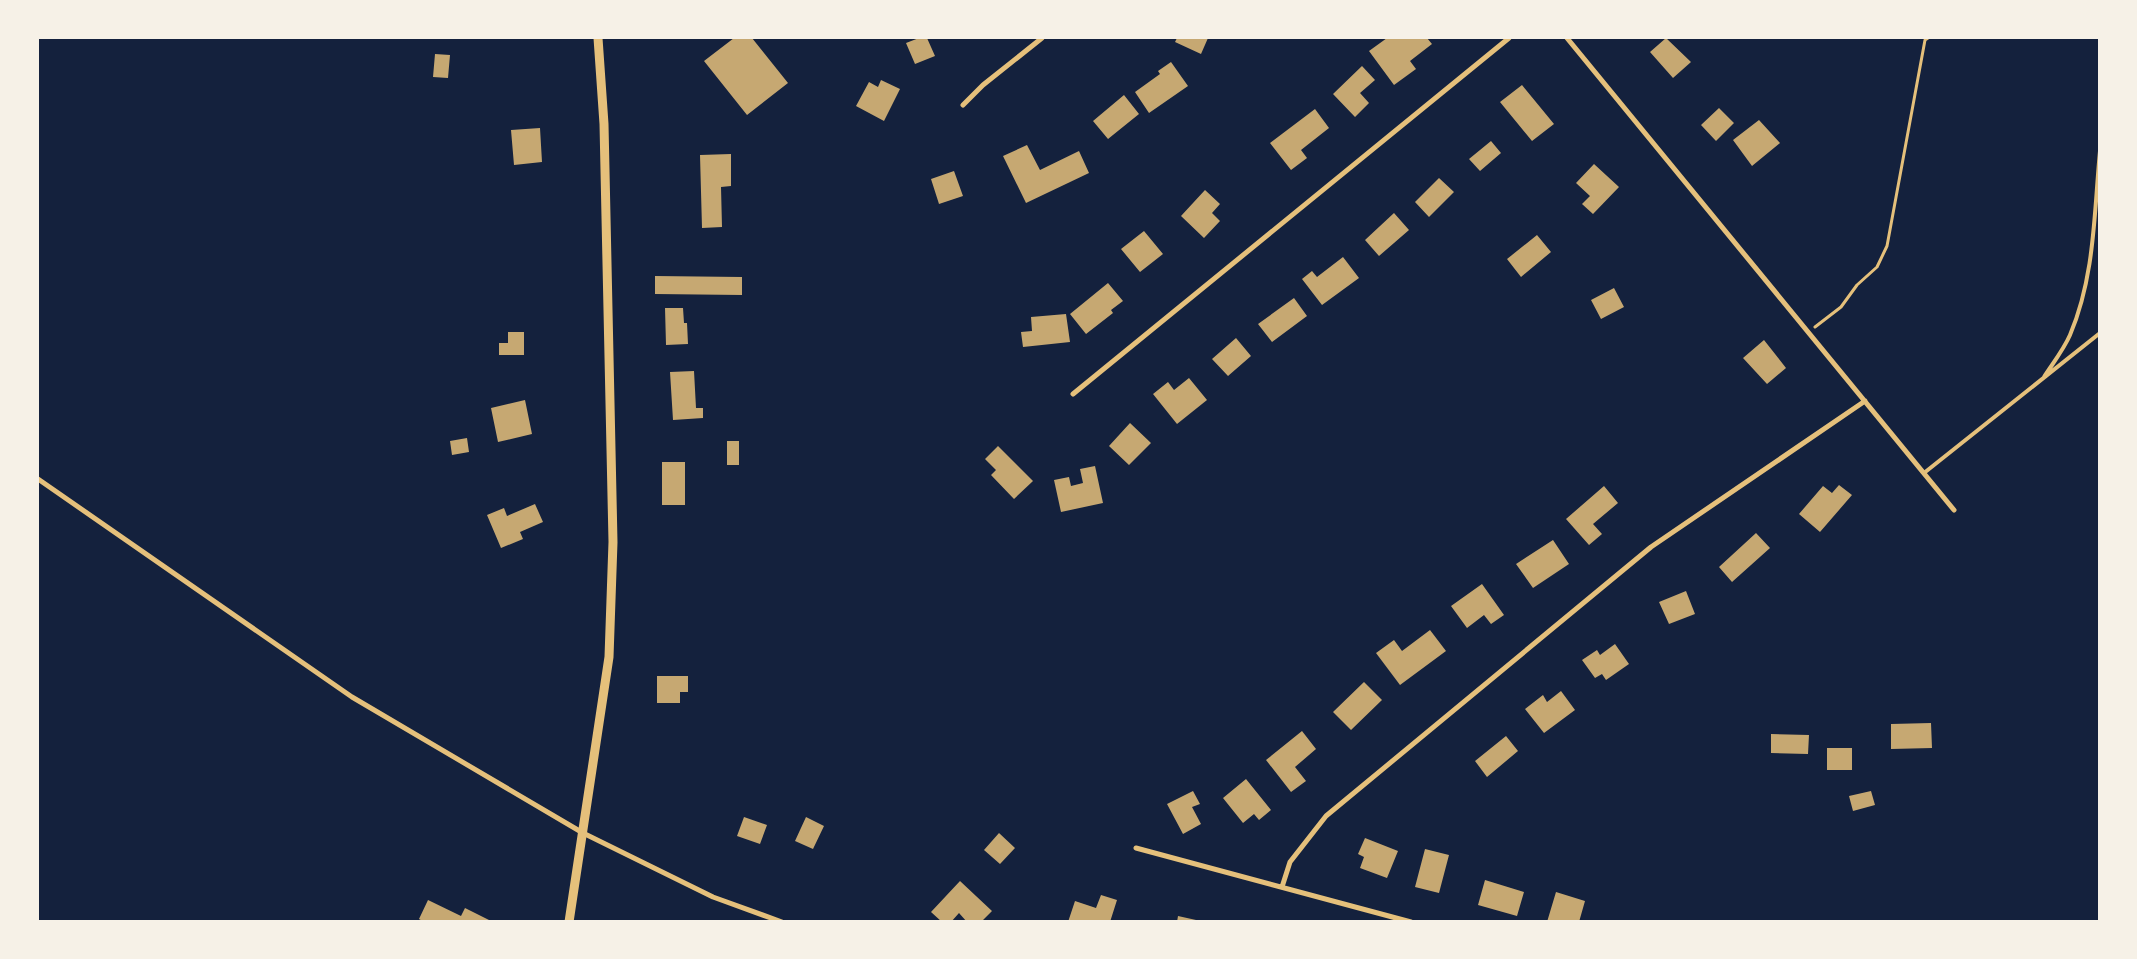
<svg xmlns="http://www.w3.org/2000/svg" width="2137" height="959" viewBox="0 0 2137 959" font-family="Signika,sans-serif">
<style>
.building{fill:#c6a872}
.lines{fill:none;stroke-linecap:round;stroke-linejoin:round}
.path{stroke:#e5c07b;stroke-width:3}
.service{stroke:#e5c07b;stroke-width:4}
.minor{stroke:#e5c07b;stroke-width:5}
.tertiary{stroke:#e5c07b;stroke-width:9}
</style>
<rect width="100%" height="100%" fill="#14213d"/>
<path class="building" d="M734,38H752L788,83L747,115L704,61Z
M919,38H927L935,56L915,64L906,43Z
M1177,38H1208L1201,54L1175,42Z
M1387,38H1427L1432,44L1410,61L1416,69L1394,85L1369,51Z
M1666,38L1691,62L1673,78L1650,52Z
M435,54L450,55L448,78L433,77Z
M1171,62L1188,86L1149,113L1135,92L1160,74L1158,71Z
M1362,66L1375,80L1360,93L1369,103L1355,117L1333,94Z
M881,80L900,89L884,121L856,106L869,82L878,87Z
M1522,85L1554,124L1532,141L1500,102Z
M1124,95L1139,114L1108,139L1093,121Z
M1719,108L1734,123L1716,141L1701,125Z
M1315,109L1329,128L1301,150L1307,158L1291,170L1270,143Z
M1759,120L1780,143L1752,166L1733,140Z
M540,128L542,162L514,165L511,130Z
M1491,141L1501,153L1480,171L1469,159Z
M1027,145L1040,170L1079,151L1089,173L1026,203L1003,156Z
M731,154V186L721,187L722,227L702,228L700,155Z
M1594,164L1619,187L1593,214L1582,204L1590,196L1576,183Z
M954,171L963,196L939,204L931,179Z
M1439,178L1454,192L1429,217L1415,202Z
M1205,190L1220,204L1212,213L1220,221L1204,238L1181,216Z
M1394,213L1409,230L1379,256L1365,240Z
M1144,231L1163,254L1140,272L1121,249Z
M1537,235L1551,252L1521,277L1507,259Z
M1343,257L1359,278L1322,305L1302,279L1312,271L1317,277Z
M655,276L742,277V295L655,294Z
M1108,283L1123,301L1111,310L1113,313L1086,334L1070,314Z
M1614,288L1624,307L1601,319L1591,300Z
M1294,298L1307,316L1272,342L1258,324Z
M665,308H683L684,323H687L688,344L666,345Z
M1066,314L1070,342L1023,347L1021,332L1032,331L1031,317Z
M508,332H524V355H499V343H508Z
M1236,338L1251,356L1228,376L1212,359Z
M1764,340L1786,368L1767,384L1743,358Z
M694,371L696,408H703V418L673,420L670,372Z
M1189,378L1207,400L1177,424L1153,394L1168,382L1174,390Z
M525,400L532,434L498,442L491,408Z
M1130,423L1151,443L1129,465L1109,446Z
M467,438L469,452L452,455L450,441Z
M727,441H739V465H727Z
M998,446L1033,481L1014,499L991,475L996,470L985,459Z
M662,462H685V505H662Z
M1095,466L1103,503L1061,512L1054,480L1069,477L1071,486L1083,483L1080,469Z
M1839,485L1852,495L1820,532L1799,514L1823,486L1832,493Z
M1604,486L1618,503L1593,524L1602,534L1589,545L1566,519Z
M535,504L543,522L520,532L523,539L501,548L487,515L504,508L507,516Z
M1756,533L1770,548L1732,582L1719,567Z
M1553,540L1569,564L1533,588L1516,564Z
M1482,584L1504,615L1491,624L1484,615L1467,628L1451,606Z
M1686,591L1695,614L1669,624L1659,602Z
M1430,630L1446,651L1400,685L1376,653L1394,640L1402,651Z
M1615,644L1629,664L1606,680L1602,674L1595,678L1582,660L1597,650L1600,655Z
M657,676H688V692H680V703H657Z
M1364,682L1382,700L1351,730L1333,712Z
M1561,691L1575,710L1544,733L1525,709L1543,695L1547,702Z
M1931,723L1932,748L1891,749V724Z
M1302,731L1316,749L1295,767L1306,781L1291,792L1266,760Z
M1771,734L1809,735L1808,754L1771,753Z
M1506,736L1518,751L1487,777L1475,761Z
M1827,748H1852V770H1827Z
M1246,779L1271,810L1259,820L1254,814L1243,823L1223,798Z
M1193,791L1200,804L1192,807L1201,824L1183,834L1167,804Z
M1871,791L1875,805L1853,811L1849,796Z
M744,817L767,825L760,844L737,836Z
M806,817L824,826L813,849L795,841Z
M999,833L1015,848L1000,864L984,850Z
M1365,838L1398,851L1387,878L1360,868L1364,857L1358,854Z
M1425,849L1449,855L1439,893L1415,887Z
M1485,880L1524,892L1517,916L1478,905Z
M960,881L992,911L981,922H967L959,913L951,922H942L931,912Z
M1556,892L1585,901L1579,922H1547Z
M1101,895L1117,900L1110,922H1068L1075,901L1096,908Z
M428,900L461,916L465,908L493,922H424L419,919Z
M1178,916L1196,920V922H1177Z"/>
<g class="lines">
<path class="path" d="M1815,327L1841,307L1857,285L1877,267L1887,246L1925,40L1928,38"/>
<path class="service" d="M2044,377C2053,363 2064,349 2070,335C2095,276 2094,213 2100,151
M1924,473L2100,333"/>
<path class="minor" d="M1567,38L1954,510
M963,105L983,85L1042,38
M1073,394L1509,38
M38,479L352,697L583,833L713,897L782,922
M1136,848L1411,922
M1282,887L1290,862L1326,816L1651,547L1865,401"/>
<path class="tertiary" d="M569,922L609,657L613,542L604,124L598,38"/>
</g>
<rect width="2137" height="959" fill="none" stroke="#f6f1e7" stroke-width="78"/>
</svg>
